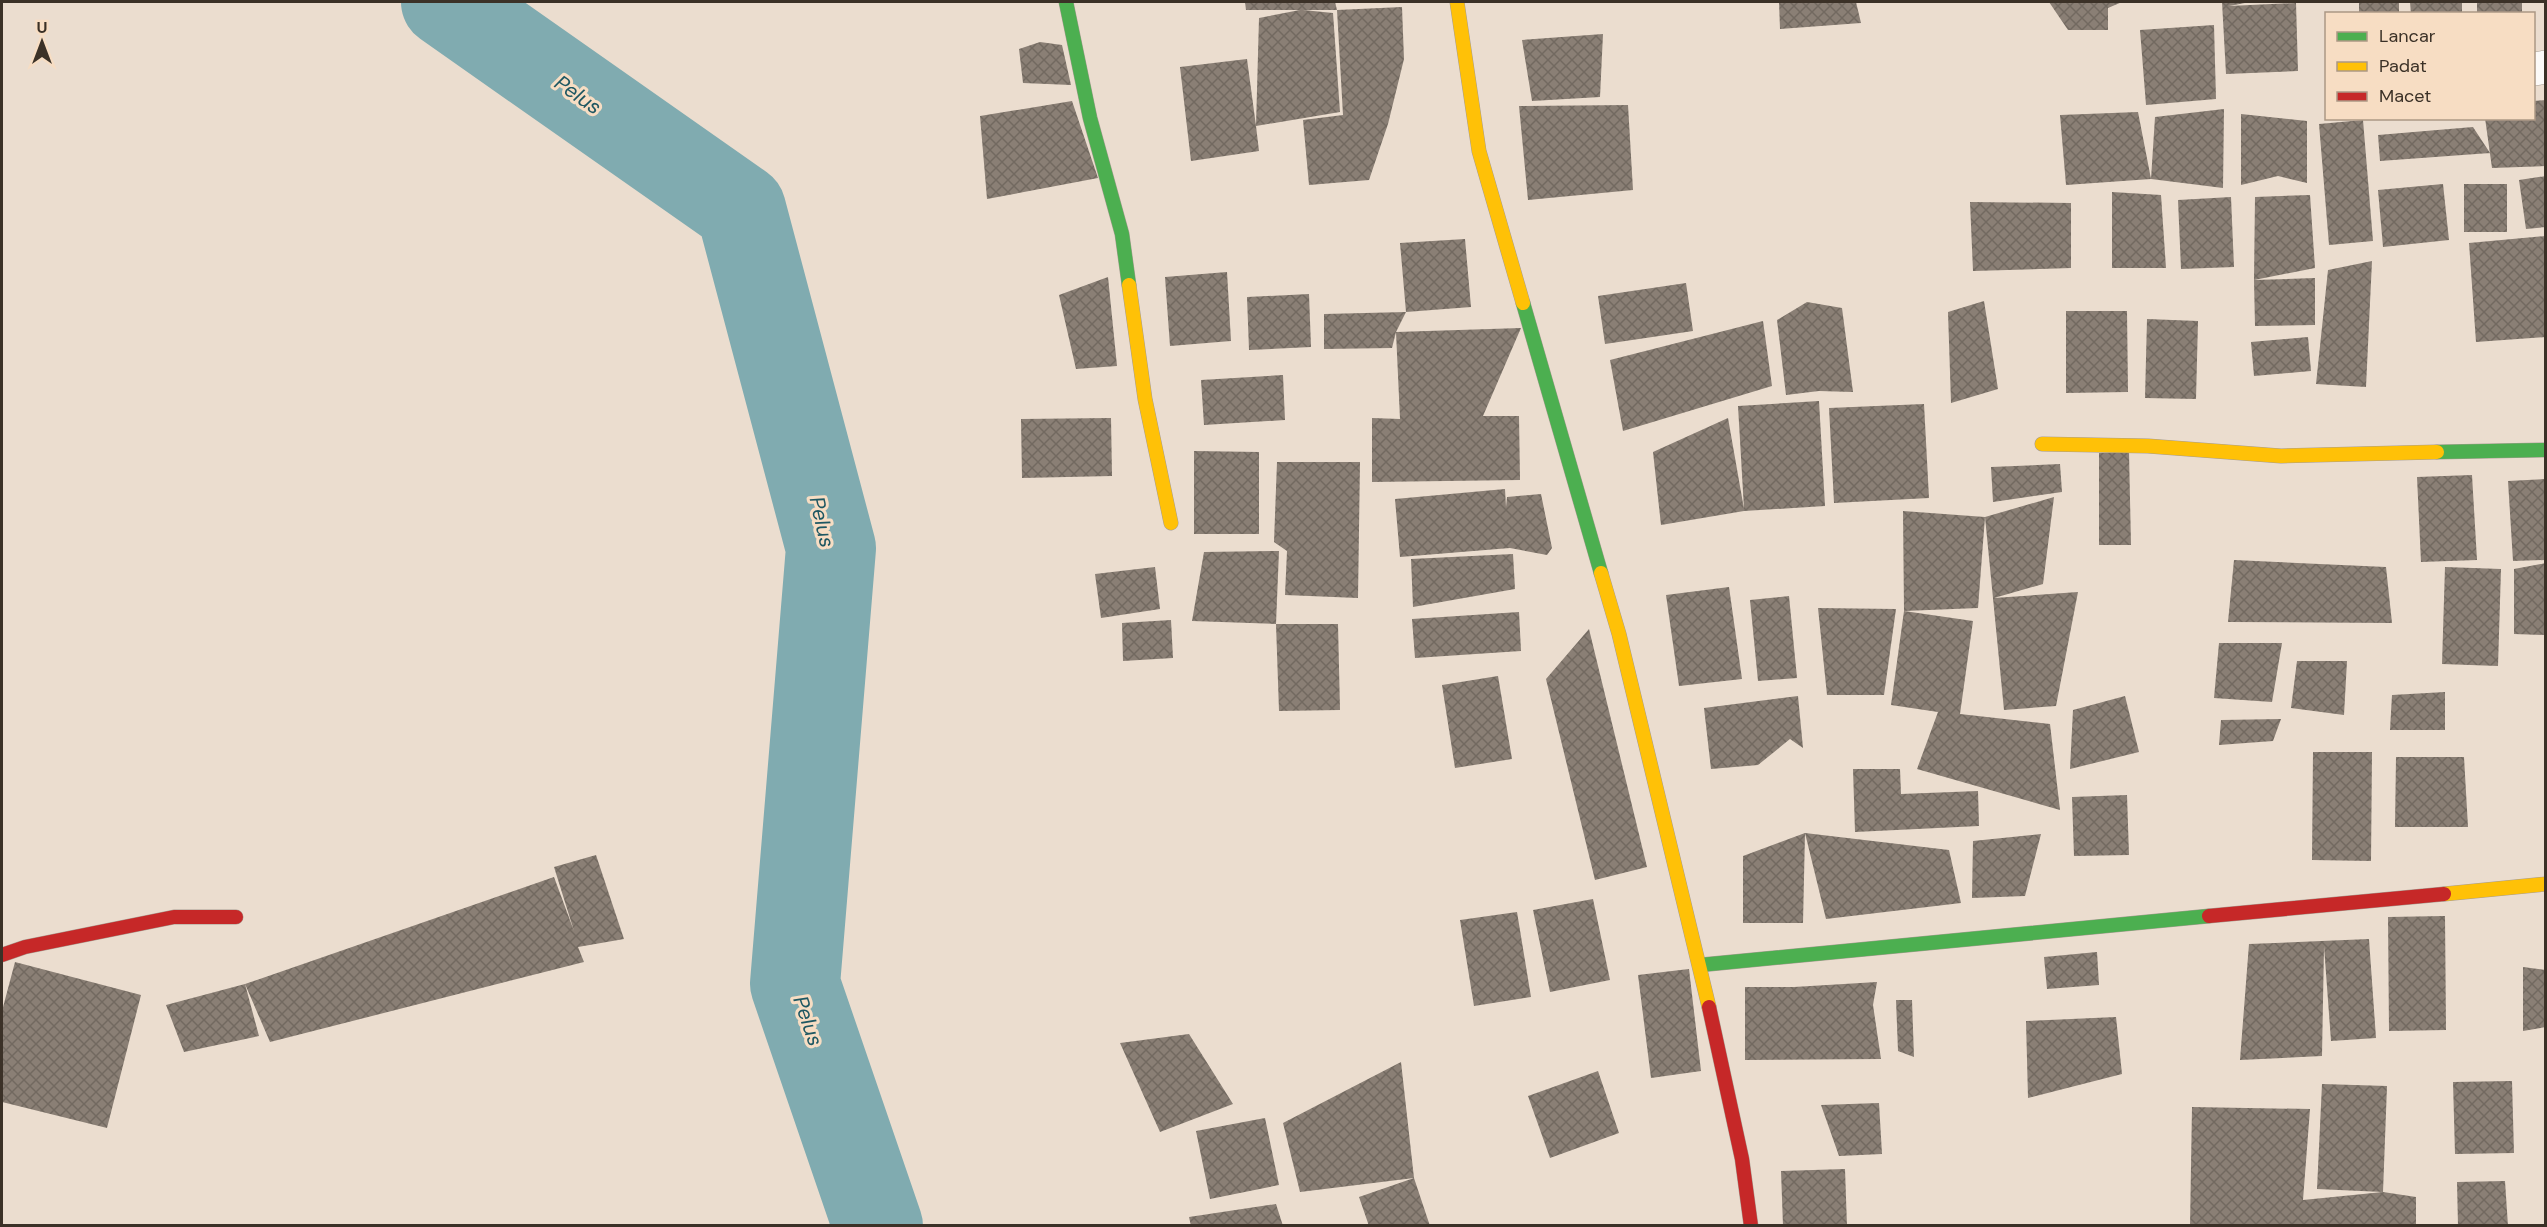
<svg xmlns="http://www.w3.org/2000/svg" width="2547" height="1227" viewBox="0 0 2547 1227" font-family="'DM Sans',sans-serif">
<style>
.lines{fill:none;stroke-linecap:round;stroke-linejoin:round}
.river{stroke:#80abb0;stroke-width:90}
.building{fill:url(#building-cross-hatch)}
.street-casing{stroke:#a69c91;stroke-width:34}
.fast-casing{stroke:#a69c91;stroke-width:15}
.slow-casing{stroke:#a69c91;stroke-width:15}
.jam-casing{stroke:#a69c91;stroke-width:15}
.street{stroke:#fcfaf8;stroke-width:33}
.fast{stroke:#4caf50;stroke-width:14}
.slow{stroke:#ffc107;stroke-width:14}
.jam{stroke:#c62828;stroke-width:14}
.labels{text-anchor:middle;stroke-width:6;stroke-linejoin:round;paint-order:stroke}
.water-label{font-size:21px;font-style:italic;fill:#1e5762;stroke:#f7ddc3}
</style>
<defs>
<pattern id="building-cross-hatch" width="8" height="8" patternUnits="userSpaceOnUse" patternTransform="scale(1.5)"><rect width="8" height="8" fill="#8a7f75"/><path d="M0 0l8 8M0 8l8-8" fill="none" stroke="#726960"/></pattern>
</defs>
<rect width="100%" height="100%" fill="#ebddcf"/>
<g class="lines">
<path class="river" d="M446,2L741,209L831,548L795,984L878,1226"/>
</g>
<path class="building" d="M1245,2H1335L1337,10L1402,7L1404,59L1388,124L1369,180L1309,185L1303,120L1343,115L1337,10H1303L1333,13L1340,112L1256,126L1259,151L1191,161L1180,67L1247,59L1256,126L1259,18L1300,10H1246Z
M1779,2H1856L1861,23L1780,29Z
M2049,2H2122L2108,8V30H2068Z
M2222,2H2250L2229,6L2296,3L2298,71L2226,74Z
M2359,2H2399V14H2359Z
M2410,2H2462V14H2411Z
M2477,2H2522V14H2477Z
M2214,25L2216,99L2146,105L2140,30Z
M1603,34L1600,97L1532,101L1522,40Z
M1040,42L1062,45L1071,85L1023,83L1019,49Z
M2546,100V166L2492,168L2485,118H2534V101Z
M1072,101L1098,178L987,199L980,116Z
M1628,105L1633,190L1528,200L1519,106Z
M2224,109L2223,188L2151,179L2155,117Z
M2138,112L2151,179L2066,185L2060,115Z
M2241,114L2307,121V183L2278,176L2241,185Z
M2363,120L2373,241L2329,245L2319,124Z
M2473,127L2490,153L2380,161L2378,135Z
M2546,176V227L2526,229L2519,180Z
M2443,184L2449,240L2383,247L2378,190Z
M2464,184H2507V232H2464Z
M2112,192L2161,195L2166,268H2112Z
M2310,195L2315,268L2254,280L2315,278V325L2255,326L2254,280L2255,197Z
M2231,197L2234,267L2181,269L2178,200Z
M1970,202L2071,203V268L1973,271Z
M2546,236V337L2476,342L2469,243Z
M1465,239L1471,307L1406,312L1396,332L1521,328L1483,416H1519L1520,480L1372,482V418L1400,419L1396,332L1392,348L1324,349V314L1406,312L1400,243Z
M2372,261L2366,387L2316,384L2328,270Z
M1227,272L1231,341L1170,346L1165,277Z
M1108,277L1117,366L1076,369L1059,295Z
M1686,283L1693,331L1605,344L1598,296Z
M1309,294L1311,347L1249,350L1247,297Z
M1984,301L1998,389L1951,403L1948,312Z
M1807,302L1842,308L1853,392L1819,391L1786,395L1777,320Z
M2066,311H2127L2128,392L2066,393Z
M2147,319L2198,321L2196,399L2145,398Z
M1763,321L1772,386L1623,431L1610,360Z
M2308,337L2311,371L2254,376L2251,342Z
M1283,375L1285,420L1204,425L1201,380Z
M1819,401L1825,506L1744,511L1661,525L1653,452L1728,418L1744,509L1738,406Z
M1924,404L1929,498L1834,503L1829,408Z
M1111,418L1112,476L1022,478L1021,419Z
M1194,451L1259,452V534H1194Z
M2129,452L2131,545H2099V453Z
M1277,462H1360L1358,598L1285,595L1287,551L1274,542Z
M2060,464L2062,492L1993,502L1991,467Z
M2472,475L2477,560L2421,562L2417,477Z
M2546,479V560L2513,561L2508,481Z
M1505,489L1506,507L1507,497L1541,494L1552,548L1547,555L1510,548L1400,557L1395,499Z
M2054,497L2043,584L1994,598L2078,592L2056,706L2004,710L1985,517Z
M1903,511L1985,517L1978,608L1904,611L1973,621L1960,714L2050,724L2060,810L1917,769L1938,712L1891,705L1904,611Z
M1279,551L1276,624L1192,621L1204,552Z
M1513,554L1515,589L1413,607L1411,559Z
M2234,560L2386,567L2392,623L2228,622Z
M2546,563V635L2514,634V569Z
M1155,567L1160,609L1101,618L1095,574Z
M2445,567L2501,569L2498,666L2442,664Z
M1729,587L1742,679L1679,686L1666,595Z
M1789,596L1797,678L1758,681L1750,600Z
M1818,608L1896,609L1884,695H1827Z
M1519,612L1521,651L1415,658L1412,619Z
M1171,620L1173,658L1123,661L1122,623Z
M1276,624H1338L1340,710L1279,711Z
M1589,629L1647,867L1595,880L1546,679Z
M2219,643H2282L2272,702L2214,698Z
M2297,661H2347L2344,715L2291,708Z
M1498,676L1512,759L1455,768L1442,685Z
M2445,692V730H2390L2392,695Z
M1798,696L1803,748L1790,739L1758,765L1711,769L1704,708Z
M2125,696L2139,752L2070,769L2073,710Z
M2281,719L2273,741L2219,745L2221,720Z
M2313,752H2372L2371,861L2312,860Z
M2396,757H2464L2468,827H2395Z
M1853,769H1900L1901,794L1978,791L1979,826L1855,832Z
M2127,795L2129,855L2074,856L2072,797Z
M1805,833L1949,850L1961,903L1826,919L1805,833L1803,923H1743V856Z
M2041,834L2025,896L1972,898L1973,841Z
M596,855L624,939L578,947L584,962L270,1042L245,984L554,877L574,931L554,867Z
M1593,899L1610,980L1550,992L1533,910Z
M1517,912L1531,997L1474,1006L1460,920Z
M2445,916L2446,1030L2389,1031L2388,917Z
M2369,939L2376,1038L2331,1041L2324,946L2322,1056L2240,1060L2249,944Z
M2097,952L2099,985L2047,989L2044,957Z
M15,962L141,995L107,1128L2,1102V1011Z
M2523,967L2546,970V1027L2523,1031Z
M1689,969L1701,1071L1651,1078L1638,975Z
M1877,982L1873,1005L1881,1059L1745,1060V987H1794Z
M245,984L259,1036L184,1052L166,1005Z
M1896,1000H1912L1914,1057L1898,1051Z
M2116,1017L2122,1074L2028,1098L2026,1021Z
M1189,1034L1233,1104L1160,1132L1120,1043Z
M1401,1062L1414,1178L1430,1226H1369L1359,1197L1414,1178L1300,1192L1283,1123Z
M1598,1071L1619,1133L1550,1158L1528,1096Z
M2512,1081L2514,1153L2455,1154L2453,1082Z
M2322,1084L2387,1086L2383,1192L2416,1197V1226H2190L2192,1107L2310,1109L2303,1200L2383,1192L2317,1189Z
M1879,1103L1882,1154L1839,1156L1821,1105Z
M1265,1118L1279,1185L1210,1199L1196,1131Z
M1845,1169L1847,1226H1783L1781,1171Z
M2505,1181L2508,1226H2458L2457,1182Z
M1276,1204L1283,1226H1191L1189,1217Z"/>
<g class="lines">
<g class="street-casing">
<path id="street" d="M2534,69L2546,67"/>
</g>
<g class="fast-casing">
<path id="fast" d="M1066,2L1090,118L1122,234L1129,285
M1523,303L1601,573
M2437,452L2546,450
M1700,965L2209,916"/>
</g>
<g class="slow-casing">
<path id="slow" d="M1457,2L1479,151L1523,303
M1129,285L1145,399L1171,523
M2042,444L2148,446L2281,456L2437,452
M1601,573L1619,634L1709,1007
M2444,894L2546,884"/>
</g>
<g class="jam-casing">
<path id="jam" d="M2209,916L2444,894
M2,955L25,947L174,917H236
M1709,1007L1742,1159L1751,1226"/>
</g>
<use href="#street" class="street"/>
<use href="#fast" class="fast"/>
<use href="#slow" class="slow"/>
<use href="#jam" class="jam"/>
</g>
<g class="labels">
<g class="water-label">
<text transform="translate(578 95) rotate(35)" y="7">Pelus</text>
<text transform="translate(822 522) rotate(77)" y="7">Pelus</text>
<text transform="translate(808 1021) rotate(71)" y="7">Pelus</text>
</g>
</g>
<rect width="2547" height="1227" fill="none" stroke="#3b3127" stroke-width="6"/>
<rect x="2325" y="12" width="210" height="108" fill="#f7ddc3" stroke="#ac9885" stroke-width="1.5"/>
<rect x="2337" y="32" width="30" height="9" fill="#4caf50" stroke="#ac9885" stroke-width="1.5"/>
<text x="2379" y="42" font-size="18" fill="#3b3127">Lancar</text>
<rect x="2337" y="62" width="30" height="9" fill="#ffc107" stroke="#ac9885" stroke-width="1.5"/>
<text x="2379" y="72" font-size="18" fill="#3b3127">Padat</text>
<rect x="2337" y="92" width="30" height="9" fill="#c62828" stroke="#ac9885" stroke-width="1.5"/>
<text x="2379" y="102" font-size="18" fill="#3b3127">Macet</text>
<g transform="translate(42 42)" stroke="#f7ddc3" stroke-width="4.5" paint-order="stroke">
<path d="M0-4.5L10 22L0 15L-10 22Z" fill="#3b3127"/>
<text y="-9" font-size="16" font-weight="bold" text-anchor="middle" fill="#3b3127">U</text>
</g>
</svg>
